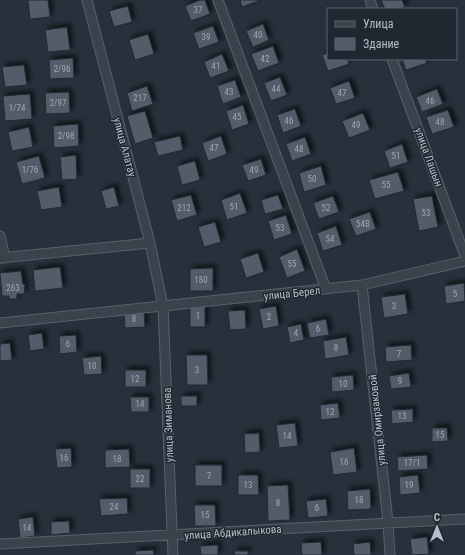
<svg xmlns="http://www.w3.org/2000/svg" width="465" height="555" viewBox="0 0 465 555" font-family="'Roboto Condensed',sans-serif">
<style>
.building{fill:#525d69;stroke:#212a33;filter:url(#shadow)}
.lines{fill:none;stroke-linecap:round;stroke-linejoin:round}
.street-casing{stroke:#58616a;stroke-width:11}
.street{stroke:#3a434c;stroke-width:9}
.labels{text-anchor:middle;stroke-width:3;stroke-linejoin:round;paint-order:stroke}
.number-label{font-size:9px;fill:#9da6b0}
.street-label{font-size:11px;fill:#b6bec7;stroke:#1f2831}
</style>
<defs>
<filter id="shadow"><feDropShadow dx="3.5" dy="-3.5" stdDeviation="2" flood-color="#0009"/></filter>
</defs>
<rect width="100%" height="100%" fill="#27313b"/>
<path class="building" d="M28,0H48L50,17L30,19Z
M200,0H205L210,14L191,21L185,6Z
M240,0H261L242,7Z
M381,0H402L405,7L398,9H385Z
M128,6L132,22L114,27L109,11Z
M263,24L269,40L253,47L246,31Z
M213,26L219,42L199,49L193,33Z
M67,27L70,50L48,52L45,30Z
M148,34L154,54L135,60L129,40Z
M273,46L279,63L258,71L251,54Z
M328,53V59H347L349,64L328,71L322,55Z
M222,54L229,71L210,78L204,62Z
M73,58L74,78L50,79L49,60Z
M402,59H425L427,63L406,70Z
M24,65L27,85L5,87L2,67Z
M280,77L287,95L271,101L264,83Z
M235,80L241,97L223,104L217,86Z
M349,81L355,98L336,104L330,88Z
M147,86L153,104L132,111L127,93Z
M437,89L443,104L422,112L416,97Z
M69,92L70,113L46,114L45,93Z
M30,94L32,119L5,121L3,96Z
M243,105L249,124L232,130L226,111Z
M295,109L301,126L283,133L277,115Z
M448,110L454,127L432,134L426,117Z
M145,111L153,138L135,144L127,116Z
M363,113L370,130L349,138L342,121Z
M78,124L79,146L54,148L53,126Z
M29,127L33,147L12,151L8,132Z
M180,136L183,150L158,156L154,142Z
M221,136L227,154L208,161L202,143Z
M305,137L311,154L292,161L286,144Z
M402,144L408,162L390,168L384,151Z
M76,155L77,179L62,180L60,157Z
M39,156L45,178L22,184L16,162Z
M261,159L266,175L248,181L242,165Z
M195,161L200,180L182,185L177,166Z
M321,166L326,185L304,192L299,173Z
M398,172L404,191L375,199L369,180Z
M59,187L62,207L41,210L37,191Z
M114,187L119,206L106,209L101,191Z
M240,193L247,213L227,220L221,200Z
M191,195L197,215L177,221L171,200Z
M278,195L283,209L265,214L261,200Z
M333,196L339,212L319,219L313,203Z
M432,196L438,227L419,231L413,199Z
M370,212L376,229L356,236L349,219Z
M286,215L292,234L274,240L268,221Z
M215,222L221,242L204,247L198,227Z
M336,226L342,245L323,251L317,233Z
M297,249L305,271L287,278L279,257Z
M258,253L264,272L246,278L240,259Z
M60,267L63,288L35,291L33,270Z
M213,268V291H190V269Z
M21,271L23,284H25L24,294H17V299H9V296H2L0,273Z
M464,283L465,301L446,304L444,286Z
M405,294L408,314L384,318L381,297Z
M190,305H205V327H190Z
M276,306L279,326L263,329L259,309Z
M245,310L246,329L230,330L228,311Z
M144,311L145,327L125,328L124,312Z
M326,319L329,335L310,338L307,323Z
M301,324L304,340L290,343L287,327Z
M42,333L44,349L30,351L28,335Z
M76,335L77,352L60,354L59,336Z
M346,337L349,355L325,359L323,341Z
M10,343L12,360L0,361V344Z
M411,345L412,360L386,362L385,347Z
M186,355H207L208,385H187Z
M101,356L102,374L84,375L82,358Z
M125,370H146V387H125Z
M409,373L411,387L391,389L389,376Z
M353,375L354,390L332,392L331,377Z
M181,396H197V406H181Z
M130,397H149V412H131Z
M338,403L340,418L321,420L320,405Z
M413,409V422L392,424L391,410Z
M295,423L298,446L279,448L276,425Z
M432,428H447L448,441L432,442Z
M259,433L260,452L245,453L244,434Z
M71,448L72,467L57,468L55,449Z
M354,448L357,472L333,475L330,452Z
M129,449L130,467L105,468V450Z
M427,455L428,469L398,471L397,457Z
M195,465H222V486H195Z
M130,469H150V488H130Z
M238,475H258L259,495H238Z
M418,475L420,493L400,495L399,477Z
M288,485L290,520L268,521L267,486Z
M370,489L371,509L348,510L347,491Z
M127,498L128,514L101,516L99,499Z
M326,499L328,516L308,518L306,501Z
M194,505H215L216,526H195Z
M33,517L35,536L20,538L18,519Z
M69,521L70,533L51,535V522Z
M427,537L429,554L412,555L410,539Z
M321,542L322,555H302L301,543Z
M370,542L371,555H354L353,544Z
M218,545V555H201L200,546Z
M153,550L154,555H135V551Z
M234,551H248V555H235Z"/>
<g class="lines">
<g class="street-casing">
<path id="street" d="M87,0L150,243L163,306L173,555
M218,0L326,289
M370,0L373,9
M392,59L465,256
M0,236L5,258
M0,258L150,243
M362,285L388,522L390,555
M0,323L362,285L465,261
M0,544L465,519"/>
</g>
<use href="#street" class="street"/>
</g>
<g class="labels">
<g class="number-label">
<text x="198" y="13">37</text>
<text x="258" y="38">40</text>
<text x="206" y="40">39</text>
<text x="265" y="62">42</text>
<text x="216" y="69">41</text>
<text x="62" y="72">2/96</text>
<text x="276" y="92">44</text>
<text x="229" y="95">43</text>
<text x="342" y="96">47</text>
<text x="140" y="101">217</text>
<text x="430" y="104">46</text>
<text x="58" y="106">2/97</text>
<text x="17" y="111">1/74</text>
<text x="237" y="120">45</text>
<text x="289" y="124">46</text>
<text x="440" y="125">48</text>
<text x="356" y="128">49</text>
<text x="66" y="139">2/98</text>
<text x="214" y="151">47</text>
<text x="299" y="152">48</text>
<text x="396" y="159">51</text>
<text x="30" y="173">1/76</text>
<text x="254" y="173">49</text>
<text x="312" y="182">50</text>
<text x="386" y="188">55</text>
<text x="234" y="210">51</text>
<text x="184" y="211">212</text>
<text x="326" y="211">52</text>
<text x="426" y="216">53</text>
<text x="363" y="227">54В</text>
<text x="280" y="231">53</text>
<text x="330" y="242">54</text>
<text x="292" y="267">55</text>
<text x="201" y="283">180</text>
<text x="13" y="291">263</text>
<text x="455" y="297">5</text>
<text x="394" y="309">3</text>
<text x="198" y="319">1</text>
<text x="269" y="320">2</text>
<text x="134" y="322">8</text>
<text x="318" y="332">6</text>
<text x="296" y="336">4</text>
<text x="68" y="347">6</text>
<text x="336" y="351">8</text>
<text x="399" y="357">7</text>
<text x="92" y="369">10</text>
<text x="197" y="373">3</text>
<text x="135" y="382">12</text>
<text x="400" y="384">9</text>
<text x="343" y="387">10</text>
<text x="140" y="407">14</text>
<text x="330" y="415">12</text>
<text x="402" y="419">13</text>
<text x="440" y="438">15</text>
<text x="287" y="439">14</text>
<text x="64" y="461">16</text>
<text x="117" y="462">18</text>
<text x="344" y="465">16</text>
<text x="412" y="466">17/1</text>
<text x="209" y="479">7</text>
<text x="140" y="482">22</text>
<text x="248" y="488">13</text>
<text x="409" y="488">19</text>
<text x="359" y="503">18</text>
<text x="278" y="506">8</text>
<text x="114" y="510">24</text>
<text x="317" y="511">6</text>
<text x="205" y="518">15</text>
<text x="27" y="531">14</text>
</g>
<g class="street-label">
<text transform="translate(125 147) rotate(75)" y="4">улица Алатау</text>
<text transform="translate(429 157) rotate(70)" y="4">улица Лашын</text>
<text transform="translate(292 293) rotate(-6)" y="4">улица Берел</text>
<text transform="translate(377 420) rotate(-96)" y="4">улица Омирзаковой</text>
<text transform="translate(168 425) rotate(-92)" y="4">улица Зиманова</text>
<text transform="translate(233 532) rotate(-4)" y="4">улица Абдикалыкова</text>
</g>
</g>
<rect x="327" y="8" width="130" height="52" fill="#1f2831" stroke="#5b646d"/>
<rect x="335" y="21" width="20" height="6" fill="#3a434c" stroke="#5b646d"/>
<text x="363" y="28" font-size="12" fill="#b6bec7">Улица</text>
<rect x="335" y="38" width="20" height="12" fill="#525d69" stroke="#5b646d"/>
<text x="363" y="48" font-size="12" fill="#b6bec7">Здание</text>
<g transform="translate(437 527)" stroke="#1f2831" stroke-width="3" paint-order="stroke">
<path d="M0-3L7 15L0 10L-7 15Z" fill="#b6bec7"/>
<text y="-6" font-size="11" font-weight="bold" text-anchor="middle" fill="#b6bec7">С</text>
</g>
</svg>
